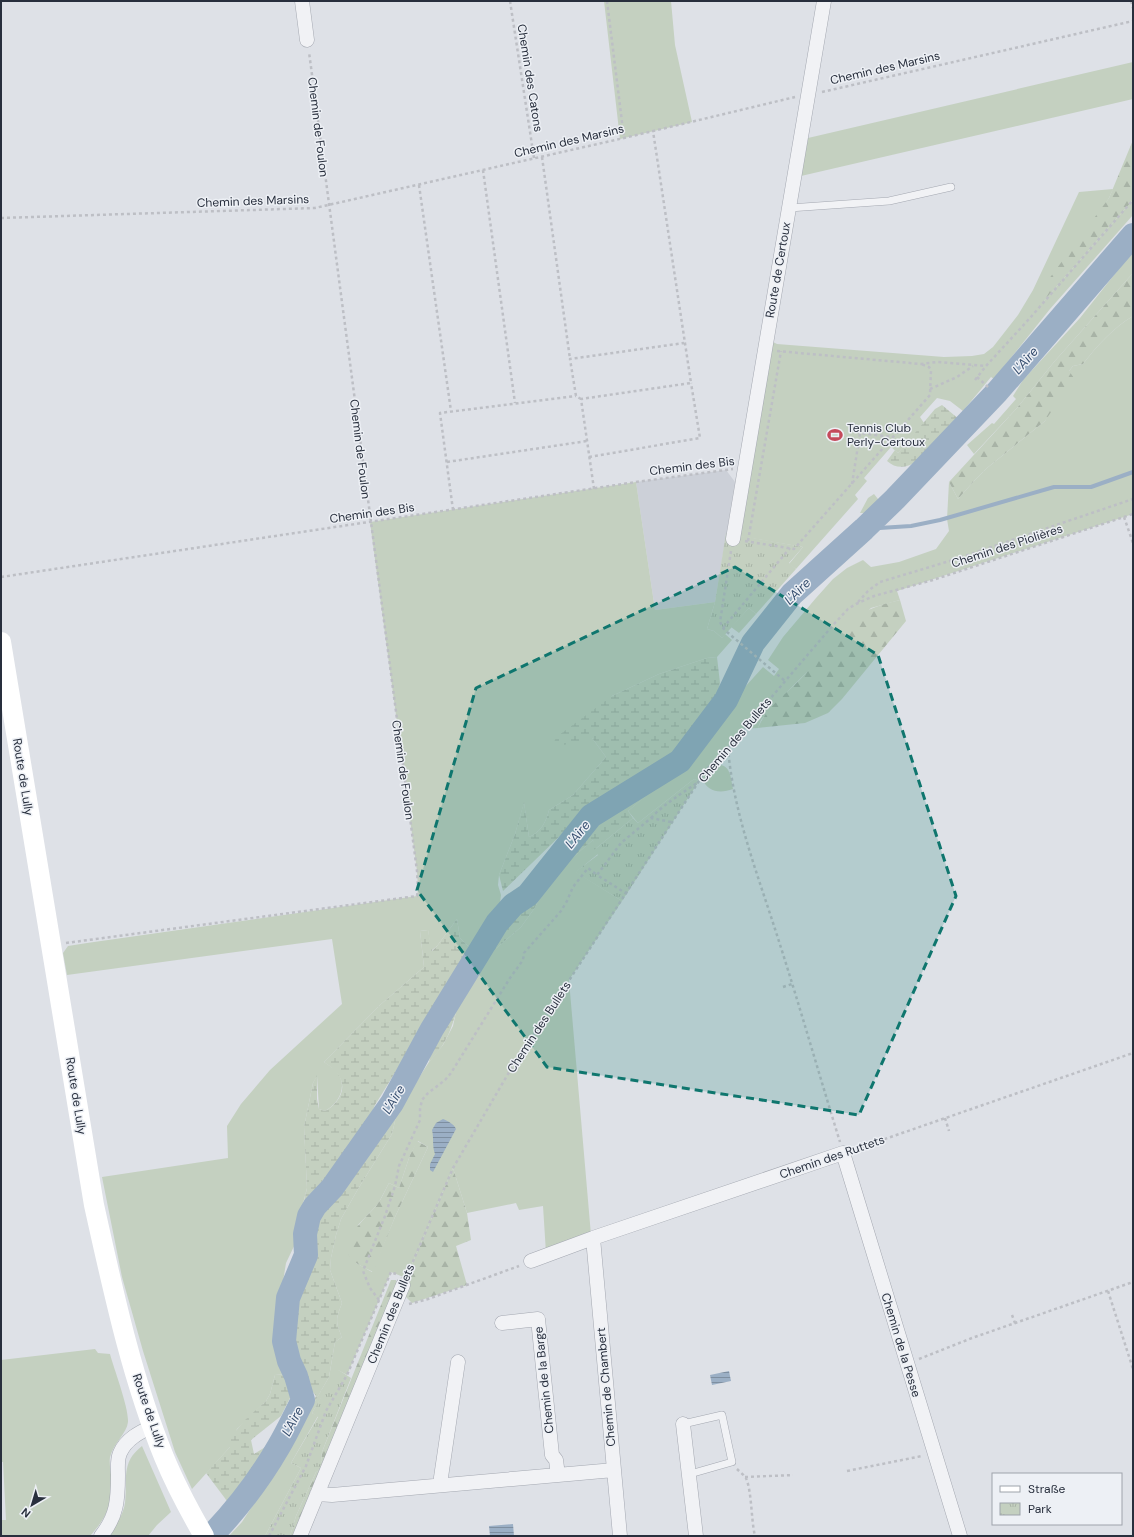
<svg xmlns="http://www.w3.org/2000/svg" width="1134" height="1537" viewBox="0 0 1134 1537" font-family="'DM Sans',sans-serif">
<style>
.built{fill:#ccd0d8}
.green{fill:#c4d0c0;fill-rule:evenodd}
.forest{fill:url(#forest-firs)}
.wetland{fill:url(#wetland-marsh)}
.park{fill:url(#park-tufts)}
.water{fill:url(#water-rules)}
.lines{fill:none;stroke-linecap:round;stroke-linejoin:round}
.stream{stroke:#9bafc5;stroke-width:4}
.river{stroke:#9bafc5;stroke-width:24}
.lane-casing{stroke:#a4a8b1;stroke-width:8}
.street-casing{stroke:#a4a8b1;stroke-width:15}
.path{stroke:#bdbfc5;stroke-width:2.5;stroke-dasharray:3 3;stroke-linecap:butt}
.lane{stroke:#f1f2f5;stroke-width:7}
.street{stroke:#f1f2f5;stroke-width:14}
.secondary{stroke:#fff;stroke-width:20}
.marked{fill:#0f766e;fill-opacity:0.2;stroke:#0f766e;stroke-width:3;stroke-dasharray:8 5;stroke-linejoin:round}
.labels{text-anchor:middle;stroke-width:3;stroke-linejoin:round;paint-order:stroke}
.street-label{font-size:12px;fill:#282f3d;stroke:#edf0f5}
.poi-label{font-size:12px;fill:#282f3d;stroke:#edf0f5;text-anchor:start}
.water-label{font-size:13px;font-style:italic;fill:#354d6e;stroke:#edf0f5}
</style>
<defs>
<pattern id="forest-firs" width="22" height="20" patternUnits="userSpaceOnUse"><rect width="22" height="20" fill="#c4d0c0"/><path d="M5 1l3.5 6h-7zM16 11l3.5 6h-7z" fill="#a8b3a6"/></pattern>
<pattern id="wetland-marsh" width="20" height="14" patternUnits="userSpaceOnUse"><rect width="20" height="14" fill="#c4d0c0"/><path d="M1 5h8M5 5V1M11 12h8M15 12V8" fill="none" stroke="#a8b3a6"/></pattern>
<pattern id="park-tufts" width="24" height="20" patternUnits="userSpaceOnUse"><rect width="24" height="20" fill="#c4d0c0"/><path d="M3 7l-1-3M5 7V3M7 7l1-3M15 17l-1-3M17 17v-4M19 17l1-3" fill="none" stroke="#a8b3a6"/></pattern>
<pattern id="water-rules" width="6" height="5" patternUnits="userSpaceOnUse"><rect width="6" height="5" fill="#9bafc5"/><path d="M0 2.5h6" fill="none" stroke="#7e8fa1"/></pattern>
</defs>
<rect width="100%" height="100%" fill="#dee1e7"/>
<path class="built" d="M726,470L735,482L715,602L655,610L636,482Z"/>
<path class="green" d="M604,1H671L675,45L692,122L620,139Z
M1133,62V99L801,176L808,138Z
M1113,189L1109,198L1042,303L1133,200V215L1050,309L994,379L991,377L963,411L950,401L937,398L920,417L924,423L898,453L891,447L864,478L867,481L855,495L858,499L796,569L789,564L803,547L739,536L773,342L777,344L944,357L972,356L984,354L993,347L1018,315L1033,290L1079,192Z
M1133,251V273L1054,362L1017,408L974,454L967,445L992,423L994,424L1016,399L1013,396L1023,380L1080,318Z
M1133,316V514L897,591L900,600L871,608L783,696L761,720L758,728L743,729L728,748L711,764C730,763 730,772 733,789C720,794 707,792 702,778L699,781L694,779L638,823L628,811L695,754L735,698L763,667L774,676L779,669L768,660L783,637L816,598L833,579L847,568L863,560L871,567L899,562L936,549L949,531L947,519L949,482L958,499L974,481L987,468L1045,421L1069,371L1073,366L1083,364C1097,346 1113,328 1133,316Z
M636,482L655,610L715,602L707,629L714,631L722,638L725,634L732,640L717,657L707,658L659,674L612,696L592,738L606,757L573,795L549,810C546,822 541,832 529,837L524,803L515,834L499,875L498,885L501,895L499,911L491,915L473,951L460,938L457,919L437,946L431,951L428,930L420,931L424,967L380,1005L324,1062C328,1065 332,1067 335,1070C349,1084 340,1103 325,1111L319,1109L317,1076L313,1083L304,1127L307,1188L296,1231L297,1240L286,1263L277,1319L280,1356L285,1361L286,1374L275,1375L270,1394L266,1401L237,1429L230,1447L192,1489L175,1452L143,1351L122,1277L102,1177L228,1158L227,1126L241,1104L270,1070L342,1004L332,939L67,975L63,953L68,946L87,943L417,896L418,889L417,871L370,522Z
M874,494L882,504C875,511 869,513 860,513L868,498Z
M749,608L756,614L739,633L731,627Z
M593,840L598,854L576,872L622,901L569,980L591,1235L546,1253L543,1206L519,1210L516,1203L467,1213L453,1168L406,1278L391,1272L347,1375L338,1370L312,1413L318,1416L291,1463L301,1468L265,1536H229L242,1522L274,1472L329,1377L335,1342L342,1337C335,1321 336,1319 342,1303L330,1270L331,1258L336,1235L341,1219L358,1189L392,1134L397,1112L429,1062L443,1045L453,1026L457,1007L485,958L521,927L534,909L547,885L564,865ZM418,1141L428,1147L395,1217L372,1272L356,1263L358,1225L378,1204L389,1183L399,1188L410,1155Z
M95,1349L98,1353L110,1354C114,1369 129,1408 128,1422C127,1433 113,1444 110,1457C109,1465 111,1473 112,1481C113,1505 106,1518 90,1536H1V1520H6L3,1462H1V1360Z
M142,1446L171,1512L157,1525L148,1536H108C115,1526 123,1516 125,1503C128,1480 120,1463 142,1446Z"/>
<path class="forest" d="M1133,140V200L1042,303L1037,295L1109,198Z
M1133,273V316C1113,328 1097,346 1083,364L1073,366L1069,371L1074,378L1045,421L987,468L974,481L958,499L949,482L1017,408L1054,362Z
M900,600L906,621L842,699L828,713L805,723L758,728C767,705 791,691 806,673C822,655 835,633 855,618C868,608 884,604 900,600Z
M417,1141L428,1147L395,1217L373,1272C363,1267 350,1262 347,1251C343,1238 369,1214 377,1205C382,1198 385,1190 389,1183L399,1188L410,1155Z
M453,1168L467,1213L471,1240L456,1246L467,1285L412,1303L405,1296L403,1285Z
M391,1280H396L398,1286L325,1464L321,1461L322,1452Z
M322,1471L296,1536H290L296,1516L316,1472Z"/>
<path class="wetland" d="M942,405L960,420C945,436 911,483 887,461L895,450L898,453L935,409Z
M717,657L720,683L716,700L673,757L621,791L595,802L503,891L499,875L515,834L524,802L529,837C541,832 546,822 549,810L573,795L606,757L592,738L548,749L559,735L612,696L659,674L707,658Z
M667,779L628,811L633,818L594,850L593,840L564,865L547,885L534,909L521,927L485,958L512,920L534,901L546,881L594,820Z
M457,919L460,938L473,951L447,989L375,1105L362,1137L332,1176L323,1180L302,1210L307,1188L304,1127L313,1083L317,1075V1099L319,1109L325,1111C335,1106 346,1093 341,1080C338,1072 331,1067 324,1062L380,1005L424,967L420,931L428,930L432,951L437,946Z
M457,1007C452,1029 446,1045 429,1062C431,1046 448,1021 457,1007Z
M397,1112L392,1134L358,1189L341,1219L336,1235L331,1258L330,1270L342,1303C336,1319 335,1321 342,1337L335,1342L329,1377L309,1412L316,1396L302,1378L293,1353L290,1332L291,1312L295,1294L311,1256L320,1211L326,1201L345,1181L360,1157Z
M286,1374L291,1396L281,1416L251,1440L254,1454L267,1446L269,1454L234,1500L227,1501L206,1473L230,1447L228,1440L245,1420L266,1401L270,1394L275,1375Z"/>
<path class="park" d="M726,533L803,547L789,563L796,569L756,614L749,608L722,638L714,631L707,629L715,602Z
M694,779L699,781L622,901L575,872L598,855L594,850L633,818L638,823Z
M337,1369L351,1378L322,1452L321,1461L325,1464L322,1471L316,1472L296,1516L290,1536H265L301,1468L291,1463L318,1417L312,1413Z"/>
<path class="water" d="M443,1119C448,1121 454,1124 456,1129L433,1172L430,1170V1164L435,1154C432,1146 434,1138 432,1130L436,1123Z
M729,1371L731,1381L712,1385L710,1375Z
M513,1524L514,1536H490L489,1526Z"/>
<g class="lines">
<path class="stream" d="M864,529L911,526L940,520L1054,487H1091L1133,472"/>
<path class="river" d="M211,1536C237,1509 260,1479 279,1446C288,1431 295,1415 303,1400L296,1376L289,1361L284,1341L288,1298L306,1255L305,1234L309,1216L315,1206L332,1188L392,1103L432,1029L497,923L513,905L528,895L591,816L680,761L726,700L753,643L792,594L864,529L895,499L997,392L1133,235"/>
<g class="lane-casing">
<path id="lane" d="M789,208L889,201L951,187
M683,1424L722,1415L732,1462L690,1474"/>
</g>
<g class="street-casing">
<path id="street" d="M302,1L307,40
M733,539L824,1
M593,1238L620,1536
M531,1261L593,1238L843,1153L960,1536
M502,1323L538,1319L552,1455L556,1460L558,1475
M683,1424L696,1536
M440,1484L458,1362
M317,1494L332,1495L614,1470
M101,1536C117,1516 118,1500 118,1475C118,1468 117,1460 120,1453C126,1439 140,1432 153,1426
M300,1536L403,1285"/>
</g>
<path class="path" d="M510,1L534,158
M607,1L624,138
M1131,1L1133,8
M822,92L1133,21
M542,157L570,359
M483,170L515,403
M419,185L451,411
M1,218L315,208L624,138L795,97
M777,351L921,364L937,362L986,366L1030,318L1133,200
M977,377L988,387
M975,380L986,366
M930,389L957,377L973,366
M581,399L576,396L570,359L684,343
M589,457L700,438L691,383
M447,462L587,441
M852,484L860,433L892,437
M594,489L581,399L691,383L653,131
M453,510L440,413L576,396
M1124,517L1133,543
M745,541L794,549L930,395L931,370L929,367L921,364
M748,541L781,351
M731,551L720,622L723,628L727,632L785,681
M1,577L636,482L733,469
M858,602L868,591L880,582L953,560L1133,499
M723,628L790,548
M728,748C733,810 756,870 775,929C798,1000 818,1071 840,1142
M651,818C664,804 681,794 697,783
M627,894L597,875L621,843L651,818L671,822
M66,943L417,896L418,889L417,871L309,52
M783,987L792,984
M945,1118L949,1131
M856,1149L1133,1053
M408,1273L453,1168L508,1074L699,781L710,765L728,748L834,624L848,609L856,604L874,596L933,580L1133,514
M1108,1291L1133,1369
M379,1300L370,1288L363,1271L385,1216L395,1186L399,1166L420,1120V1109L422,1100L427,1094L445,1080L451,1073L510,978L523,960L524,953L561,911L567,901L573,887L588,868L597,875
M409,1304L428,1299L519,1266
M1012,1315L1015,1323
M919,1359L972,1338L1133,1282
M737,1469C740,1472 744,1475 746,1478C752,1492 751,1520 755,1536
M847,1471L922,1456
M745,1477L793,1475
M269,1536L306,1466L326,1411L347,1375L391,1272L396,1274"/>
<use href="#lane" class="lane"/>
<use href="#street" class="street"/>
<path class="secondary" d="M1,642L94,1205C113,1290 131,1376 164,1457C175,1484 189,1510 204,1536"/>
</g>
<path class="marked" d="M735,567L878,655L956,896L859,1115L547,1067L417,890L476,688Z"/>
<defs>
<g id="stadium-bare" transform="scale(1.2)"><path d="M0-5a6.5 5 0 1 0 0 10a6.5 5 0 1 0 0-10ZM-3.5-1.8h7v3.6h-7Z" fill="#c54a5b" stroke="#edf0f5" stroke-width="2.5" paint-order="stroke"/></g>
</defs>
<g fill-rule="evenodd">
<use href="#stadium-bare" x="835" y="435"/>
</g>
<g class="labels">
<g class="street-label">
<text transform="translate(885 68) rotate(-13)" y="4">Chemin des Marsins</text>
<text transform="translate(530 78) rotate(81)" y="4">Chemin des Catons</text>
<text transform="translate(318 127) rotate(83)" y="4">Chemin de Foulon</text>
<text transform="translate(569 141) rotate(-13)" y="4">Chemin des Marsins</text>
<text transform="translate(253 201) rotate(-2)" y="4">Chemin des Marsins</text>
<text transform="translate(778 270) rotate(-80)" y="4">Route de Certoux</text>
<text transform="translate(360 449) rotate(83)" y="4">Chemin de Foulon</text>
<text transform="translate(692 466) rotate(-7)" y="4">Chemin des Bis</text>
<text transform="translate(372 513) rotate(-8)" y="4">Chemin des Bis</text>
<text transform="translate(1007 546) rotate(-18)" y="4">Chemin des Piolières</text>
<text transform="translate(735 740) rotate(-50)" y="4">Chemin des Bullets</text>
<text transform="translate(403 770) rotate(82)" y="4">Chemin de Foulon</text>
<text transform="translate(23 777) rotate(81)" y="4">Route de Lully</text>
<text transform="translate(539 1027) rotate(-57)" y="4">Chemin des Bullets</text>
<text transform="translate(76 1096) rotate(81)" y="4">Route de Lully</text>
<text transform="translate(832 1157) rotate(-19)" y="4">Chemin des Ruttets</text>
<text transform="translate(391 1314) rotate(-68)" y="4">Chemin des Bullets</text>
<text transform="translate(901 1345) rotate(73)" y="4">Chemin de la Pesse</text>
<text transform="translate(544 1380) rotate(-96)" y="4">Chemin de la Barge</text>
<text transform="translate(606 1387) rotate(-95)" y="4">Chemin de Chambert</text>
<text transform="translate(149 1411) rotate(71)" y="4">Route de Lully</text>
</g>
<g class="poi-label">
<text x="847" y="432">Tennis Club<tspan x="847" dy="14">Perly-Certoux</tspan></text>
</g>
<g class="water-label">
<text transform="translate(1025 360) rotate(-49)" y="5">L'Aire</text>
<text transform="translate(797 591) rotate(-46)" y="5">L'Aire</text>
<text transform="translate(577 834) rotate(-51)" y="5">L'Aire</text>
<text transform="translate(393 1099) rotate(-59)" y="5">L'Aire</text>
<text transform="translate(292 1421) rotate(-62)" y="5">L'Aire</text>
</g>
</g>
<rect width="1134" height="1537" fill="none" stroke="#282f3d" stroke-width="4"/>
<rect x="992" y="1473" width="130" height="52" fill="#edf0f5" stroke="#9ea3ab"/>
<rect x="1000" y="1486" width="20" height="6" fill="#ffffff" stroke="#9ea3ab"/>
<text x="1028" y="1493" font-size="12" fill="#282f3d">Straße</text>
<rect x="1000" y="1503" width="20" height="12" fill="url(#park-tufts)" stroke="#9ea3ab"/>
<text x="1028" y="1513" font-size="12" fill="#282f3d">Park</text>
<g transform="translate(32 1505) rotate(218)" stroke="#edf0f5" stroke-width="3" paint-order="stroke">
<path d="M0-3L7 15L0 10L-7 15Z" fill="#282f3d"/>
<text y="-6" font-size="11" font-weight="bold" text-anchor="middle" fill="#282f3d">N</text>
</g>
</svg>
